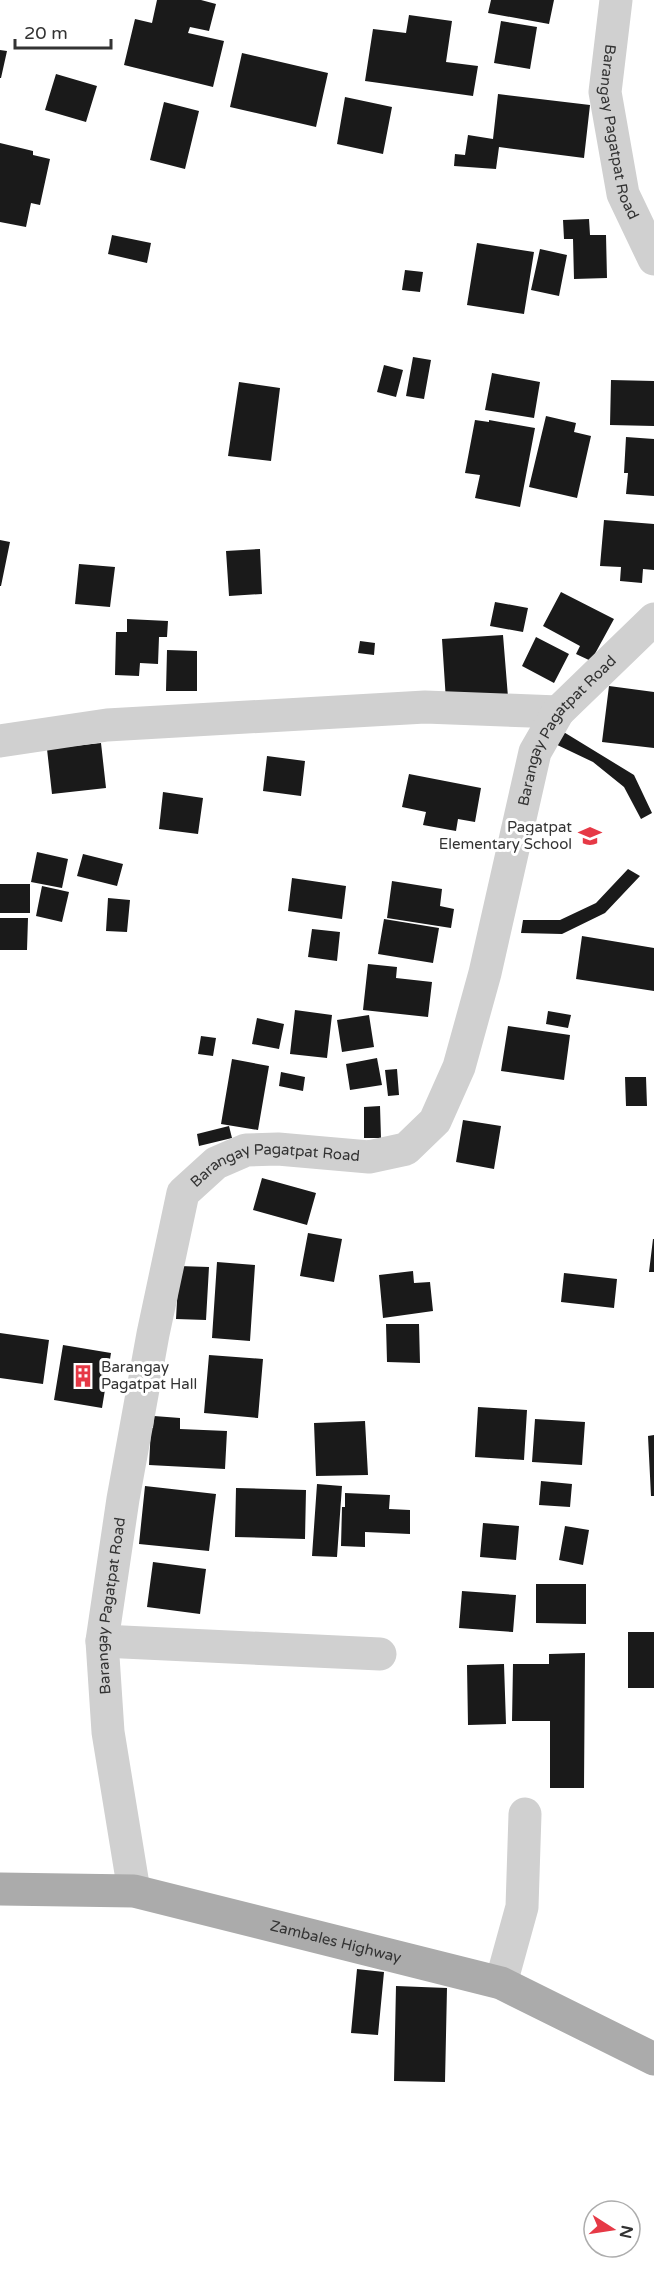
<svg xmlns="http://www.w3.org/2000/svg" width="654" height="2271" viewBox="0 0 654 2271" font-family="'Varela Round',sans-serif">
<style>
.building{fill:#1a1a1a}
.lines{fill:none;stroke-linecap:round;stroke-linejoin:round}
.minor{stroke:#d0d0d0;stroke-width:33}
.major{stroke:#ababab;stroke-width:33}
.labels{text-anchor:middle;stroke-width:6;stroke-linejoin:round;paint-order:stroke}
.street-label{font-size:15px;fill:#333;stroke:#fff}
.poi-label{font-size:15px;fill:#333;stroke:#fff;text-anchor:end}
</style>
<rect width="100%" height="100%" fill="#fff"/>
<path class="building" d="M157,0H201L216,4L209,31L190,27L188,33L224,41L213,87L124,65L135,19L152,23Z
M491,0H554L549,24L488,13Z
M409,15L452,21L446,62L478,66L473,96L365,81L373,29L406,33Z
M501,21L537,27L530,69L494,63Z
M0,50L7,51L1,78H0Z
M242,53L328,73L316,127L230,107Z
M56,74L97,86L86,122L45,110Z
M498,94L590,105L584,158L499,147L496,169L454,166L455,154L465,155L468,135L493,139Z
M345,97L392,107L383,154L337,144Z
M164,102L199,111L185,169L150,160Z
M0,143L33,151V155L50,159L40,205L31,203L26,227L0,222Z
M589,219L590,235H606L607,278L574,279L573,239H564L563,220Z
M112,235L151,243L147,263L108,254Z
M477,243L534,252L524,314L467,305Z
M540,249L567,255L559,296L531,290Z
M405,270L423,272L420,292L402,290Z
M413,357L431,360L424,399L406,396Z
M384,365L403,370L396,397L377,392Z
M492,373L540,382L534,418L485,410Z
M611,380L654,381V426L610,425Z
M239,382L280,388L271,461L228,456Z
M546,416L576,423L574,432L591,436L577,498L529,487Z
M475,420L489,422V420L535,428L520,507L475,498L480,475L465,473Z
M626,437L654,439V496L626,494L628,473H624Z
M604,520L654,524V570L643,569L642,583L620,581L621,567L600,566Z
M0,540L10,542L1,586H0Z
M260,549L262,594L229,596L226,551Z
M79,564L115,567L110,607L75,604Z
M561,592L614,619L591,661L576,654L580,646L543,626Z
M495,602L528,608L523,632L490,626Z
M127,619L168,621L167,637H159L158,664L140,663L139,676L115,675L116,632H127Z
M503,635L508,697L446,701L442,639Z
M536,637L569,654L554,683L522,666Z
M360,641L375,643L374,655L358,653Z
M167,650L197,651V691H166Z
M609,686L654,692V748L602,742Z
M562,731L634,775L652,813L641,819L624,787L593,762L551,742Z
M101,743L106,788L52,794L47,749Z
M267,756L305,761L301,796L263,791Z
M409,774L481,788L475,822L458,819L456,831L423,825L426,812L402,807Z
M163,792L203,798L198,834L159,829Z
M37,852L68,859L62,888L31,882Z
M83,854L123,864L117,886L77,876Z
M628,869L640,876L605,913L562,934L521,933L523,920H560L596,903Z
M292,878L346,886L342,919L288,911Z
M392,881L442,889L440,906L454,909L451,928L387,918Z
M0,884H30V913H0Z
M42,886L69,892L62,922L36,916Z
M108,898L130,900L127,932L106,931Z
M0,918H28L27,950H0Z
M384,919L439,928L433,963L378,954Z
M312,929L340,932L337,961L308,957Z
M582,936L654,948V991L576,979Z
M368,964L397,967L396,978L432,982L428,1017L363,1010Z
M295,1010L332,1015L327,1058L290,1054Z
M548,1011L571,1015L568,1028L546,1024Z
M369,1015L374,1047L342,1052L337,1020Z
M257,1018L284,1024L279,1049L252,1044Z
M508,1026L570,1035L564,1080L501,1071Z
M201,1036L216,1038L213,1056L198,1054Z
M377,1058L382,1085L350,1090L346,1064Z
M232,1059L269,1066L258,1130L221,1124Z
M397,1069L399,1095L388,1096L385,1070Z
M281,1072L305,1077L303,1091L279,1086Z
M625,1077H646L647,1106H626Z
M380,1106L381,1138H364V1107Z
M463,1120L501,1126L494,1169L456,1162Z
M229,1126L232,1138L199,1146L197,1134Z
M262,1178L316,1193L307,1225L253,1210Z
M308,1233L342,1239L334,1282L300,1276Z
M653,1239H654V1272H649Z
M217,1262L255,1265L250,1341L212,1338Z
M179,1266L209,1267L206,1320L176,1319Z
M413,1271L414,1283L430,1282L433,1311L383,1318L379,1275Z
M564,1273L617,1279L614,1308L561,1302Z
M386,1324H419L420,1363L387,1362Z
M0,1333L49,1340L43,1384L0,1378Z
M63,1345L111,1353L102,1408L54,1400Z
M209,1355L263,1359L258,1418L204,1413Z
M478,1407L527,1410L524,1460L475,1457Z
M154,1416L180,1418V1429L227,1431L225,1469L149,1465L151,1428H153Z
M535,1419L585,1422L582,1465L532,1462Z
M365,1421L368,1475L316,1476L314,1423Z
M654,1435V1496H651L648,1436Z
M541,1481L572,1484L570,1507L539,1505Z
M317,1484L342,1486L337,1557L312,1556Z
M145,1486L216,1494L209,1551L139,1544Z
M236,1488L306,1490L305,1539L235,1537Z
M345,1493L390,1495L389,1509L410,1510V1534L365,1532V1547L341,1546L342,1507H345Z
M483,1523L519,1526L516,1560L480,1557Z
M565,1526L589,1530L583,1565L559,1560Z
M153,1562L206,1569L200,1614L147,1607Z
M536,1584H586V1624L536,1623Z
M462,1591L516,1595L513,1632L459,1628Z
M628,1632H654V1688H628Z
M585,1653L584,1788H550V1721H512L513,1664H549V1654Z
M504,1664L506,1724L468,1725L467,1665Z
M357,1969L384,1972L378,2035L351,2033Z
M396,1986L447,1988L445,2082L394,2081Z"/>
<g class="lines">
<g class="minor">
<path id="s1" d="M616,0L605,92L623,194L654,259"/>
<path d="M0,741L107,725L425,707L558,712"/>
<path d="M102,1641L380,1654"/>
<path id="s2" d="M134,1891L108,1732L102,1641L123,1499L153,1334L183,1193L216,1163L246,1150L278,1149L369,1157L406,1149L435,1121L459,1067L485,973L535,752L558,712L654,619"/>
<path d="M501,1983L522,1907L525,1814"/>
</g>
<path class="major" id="s3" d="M0,1889L134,1891L501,1983L654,2059"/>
</g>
<defs>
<g id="school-bare" transform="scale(1.8)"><path d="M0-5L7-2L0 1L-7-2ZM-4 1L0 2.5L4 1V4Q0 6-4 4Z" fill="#e63946" stroke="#fff" stroke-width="2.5" paint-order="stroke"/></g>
<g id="building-bare" transform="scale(1.8)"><path d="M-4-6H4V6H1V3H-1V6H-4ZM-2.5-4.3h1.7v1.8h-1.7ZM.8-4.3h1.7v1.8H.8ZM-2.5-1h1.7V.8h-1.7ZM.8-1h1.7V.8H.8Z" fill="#e63946" stroke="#fff" stroke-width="2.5" paint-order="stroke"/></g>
</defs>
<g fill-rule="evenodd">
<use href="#school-bare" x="590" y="836"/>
<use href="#building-bare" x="83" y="1376"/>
</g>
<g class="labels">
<g class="street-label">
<text dy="5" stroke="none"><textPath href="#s1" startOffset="134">Barangay Pagatpat Road</textPath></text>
<text dy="5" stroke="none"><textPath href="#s2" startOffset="1404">Barangay Pagatpat Road</textPath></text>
<text dy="5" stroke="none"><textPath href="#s2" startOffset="810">Barangay Pagatpat Road</textPath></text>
<text dy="5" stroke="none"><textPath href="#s2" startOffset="288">Barangay Pagatpat Road</textPath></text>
<text dy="5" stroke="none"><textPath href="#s3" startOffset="342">Zambales Highway</textPath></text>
</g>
<g class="poi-label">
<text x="572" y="832">Pagatpat<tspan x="572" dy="17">Elementary School</tspan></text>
<text x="101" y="1372" text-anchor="start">Barangay<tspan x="101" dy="17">Pagatpat Hall</tspan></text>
</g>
</g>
<g transform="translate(612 2229) rotate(102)"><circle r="28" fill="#ffffff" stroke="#adadad" stroke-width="1.5"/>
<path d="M0-4.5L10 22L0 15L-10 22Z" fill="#e63946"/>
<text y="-9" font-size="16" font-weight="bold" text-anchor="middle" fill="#333333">N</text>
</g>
<path d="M15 39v9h96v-9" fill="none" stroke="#333333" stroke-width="3"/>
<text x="24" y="39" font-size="18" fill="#333333" stroke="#ffffff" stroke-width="4.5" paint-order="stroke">20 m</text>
</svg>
